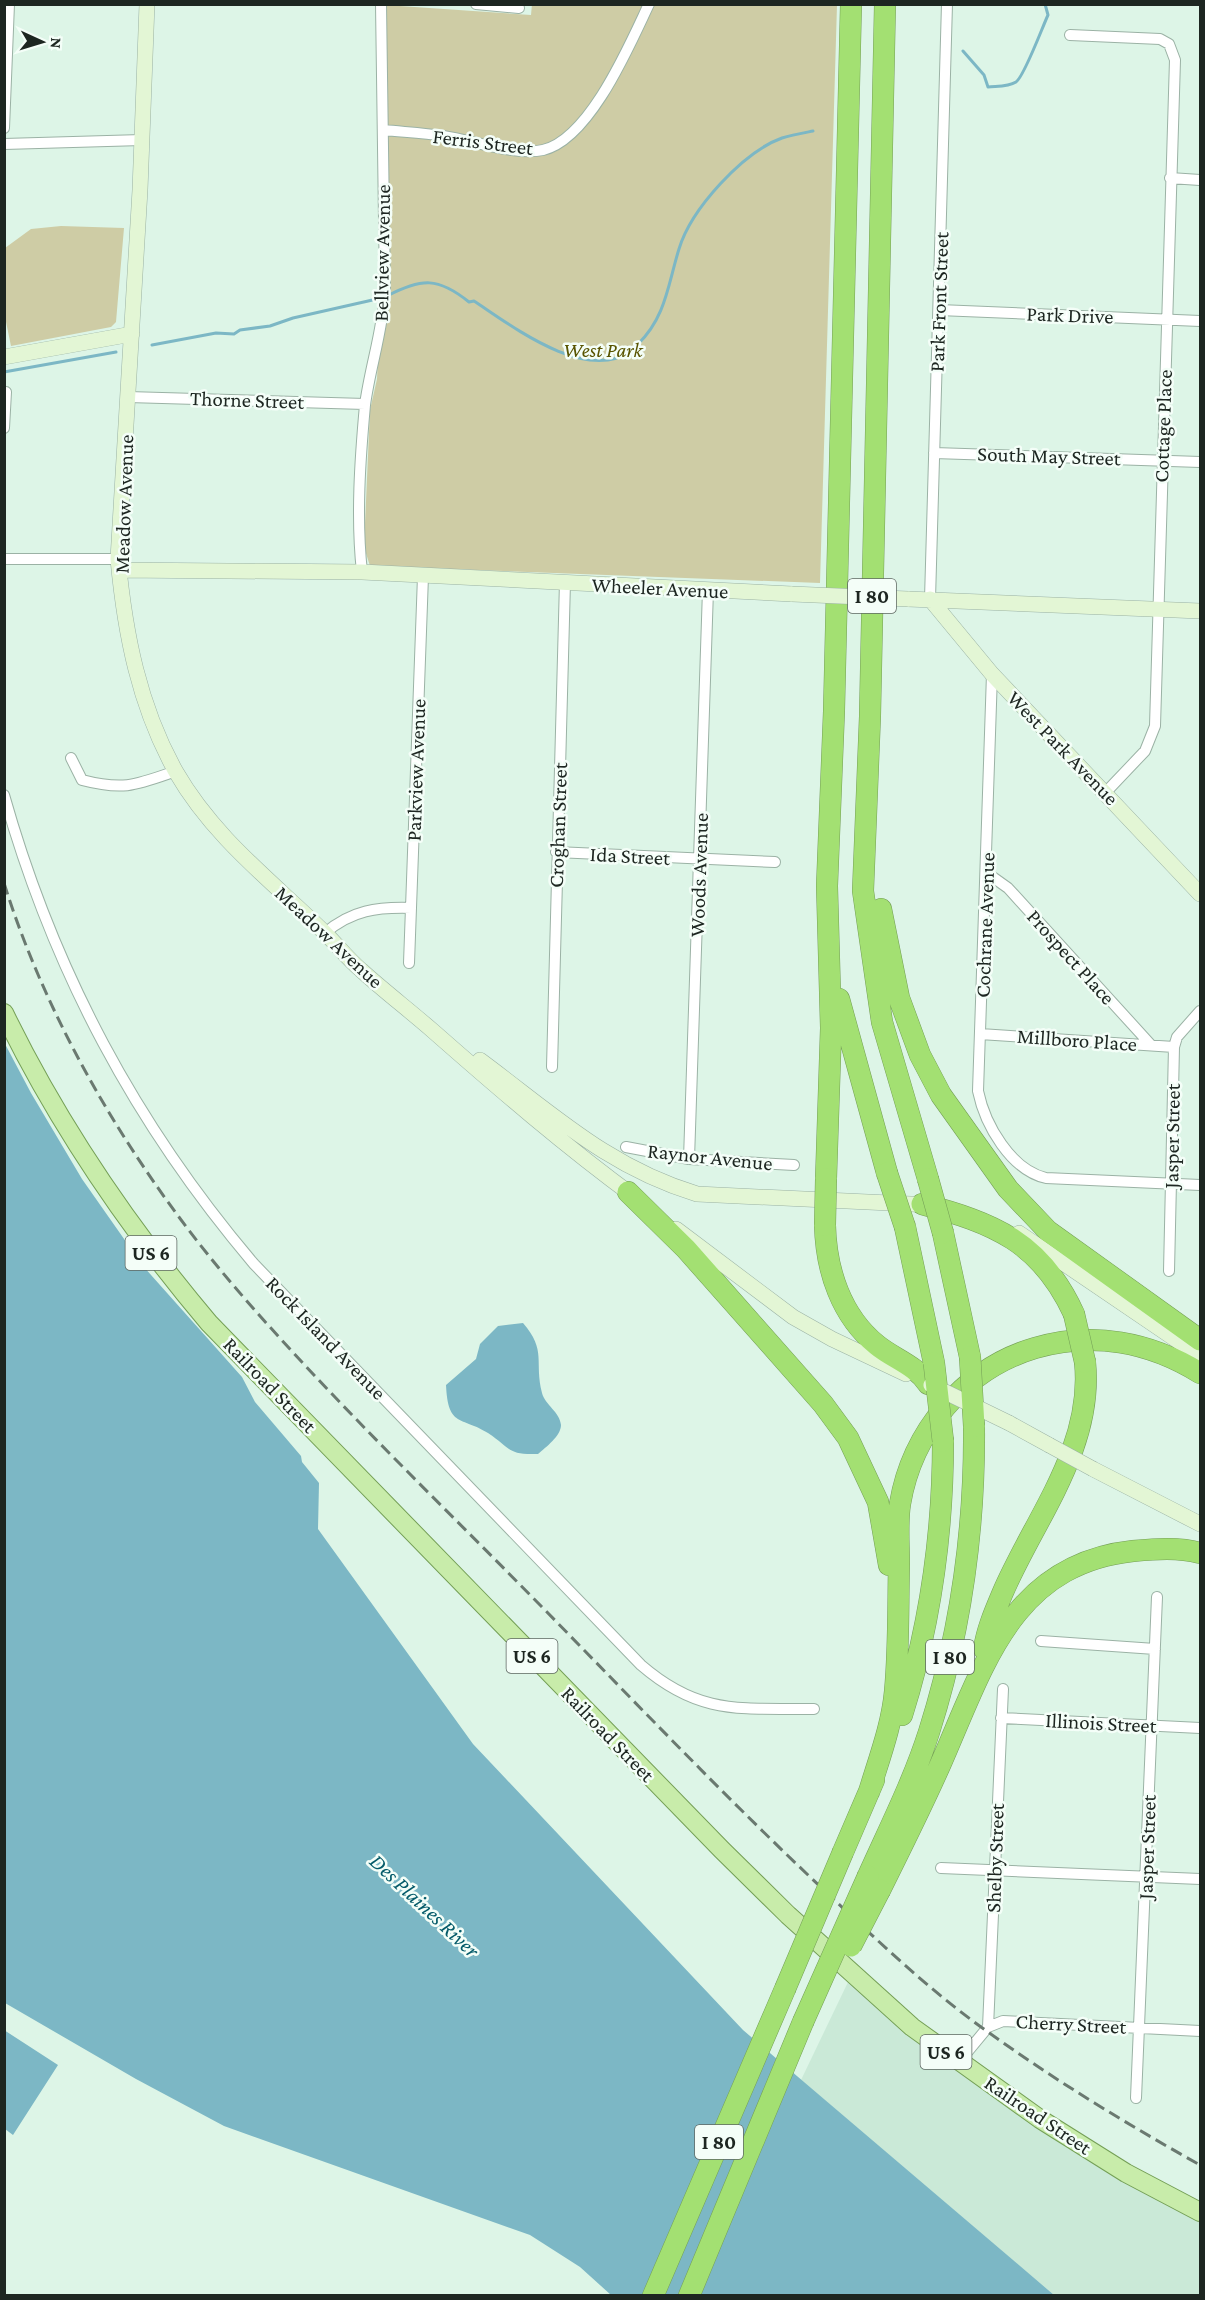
<svg xmlns="http://www.w3.org/2000/svg" width="1205" height="2300" viewBox="0 0 1205 2300" font-family="'Crimson Pro',serif">
<style>
.built{fill:#cae9d7}
.green{fill:#cecca5}
.water{fill:#7cb7c5}
.lines{fill:none;stroke-linecap:round;stroke-linejoin:round}
.stream{stroke:#7cb7c5;stroke-width:3}
.street-casing{stroke:#9bb2a5;stroke-width:12}
.secondary-casing{stroke:#9bb2a5;stroke-width:16}
.primary-casing{stroke:#749f56;stroke-width:20}
.highway-casing{stroke:#749f56;stroke-width:22}
.street{stroke:#fff;stroke-width:10}
.secondary{stroke:#e3f6d5;stroke-width:15}
.primary{stroke:#c8ecaa;stroke-width:18}
.highway{stroke:#a3e072;stroke-width:21}
.rail{stroke:#6a7970;stroke-width:3;stroke-dasharray:12 6;stroke-linecap:butt}
.secondary-bridge-casing{stroke:#9bb2a5;stroke-width:16;stroke-linecap:butt}
.highway-bridge-casing{stroke:#749f56;stroke-width:22;stroke-linecap:butt}
.secondary-bridge{stroke:#e3f6d5;stroke-width:15}
.highway-bridge{stroke:#a3e072;stroke-width:21}
.labels{text-anchor:middle;stroke-width:5;stroke-linejoin:round;paint-order:stroke}
.shield{fill:#f4fef8;stroke:#5e6762;stroke-width:1.5}
.shield-label{font-size:20px;font-weight:bold;fill:#1d2621}
.street-label{font-size:21px;fill:#1d2621;stroke:#f4fef8}
.park-label{font-size:21px;font-style:italic;fill:#595400;stroke:#f4fef8}
.water-label{font-size:22px;font-style:italic;fill:#055b6a;stroke:#f4fef8}
</style>
<rect width="100%" height="100%" fill="#ddf5e7"/>
<path class="built" d="M849,1980L1200,2219V2295H1054L801,2080Z"/>
<path class="green" d="M532,4L837,5L820,583L370,566L364,547L370,410L377,379L384,241L385,5L531,15Z
M61,226L124,228L116,322L111,327L11,346L5,317V248L31,229Z"/>
<path class="water" d="M4,1042L31,1093L82,1179L143,1266L242,1377L255,1402L301,1456L302,1462L319,1483L318,1529L473,1744L743,2030L1054,2295H611L580,2267L530,2235L224,2126L136,2079L5,2003Z
M523,1323C547,1351 534,1361 542,1393C545,1405 560,1412 561,1425C561,1436 546,1447 538,1454C507,1455 512,1449 488,1433C461,1416 448,1428 446,1385L476,1359L480,1344L498,1326Z
M4,2030L58,2065L13,2135L5,2129Z"/>
<g class="lines">
<path class="stream" d="M963,51L984,75L988,87C997,86 1008,87 1016,82C1024,77 1042,28 1048,15L1045,4
M387,296C422,278 438,277 469,302L474,301C512,326 585,383 631,351
M638,344C666,317 668,284 679,249C691,209 743,152 782,138C792,135 803,133 813,131
M152,345L216,333L234,334L240,330L270,326L293,318L377,299
M4,372L116,352"/>
<g class="street-casing">
<path id="street" d="M476,4L519,8
M1070,35L1160,39L1169,44L1175,60L1155,726L1145,751L1106,792
M4,128L9,4
M384,130C403,132 424,133 443,136C472,140 515,156 543,150C590,139 630,44 649,4
M4,144L142,140
M1170,178L1200,180
M939,310L1200,321
M128,397L365,404
M4,428L6,392
M934,453L1200,462
M4,559H118
M362,572C356,518 360,460 365,405C370,367 383,330 385,291L381,4
M930,599L947,4
M992,674L978,1091C985,1125 1011,1170 1046,1178L1200,1185
M71,758L82,780C124,791 136,785 176,771
M4,795C54,972 136,1125 254,1264L641,1665C700,1716 741,1708 814,1709
M556,852L775,862
M987,873L1008,888L1151,1045
M325,933C352,910 377,907 411,908
M409,963L423,576
M980,1034L1174,1047
M552,1067L565,582
M626,1147L689,1159L794,1165
M689,1159L708,590
M1169,1271L1174,1047L1177,1037L1200,1011
M1041,1641L1155,1649
M1001,1718L1200,1728
M941,1868L1200,1879
M988,2027L1003,1689
M959,2062L988,2027L1003,2021L1200,2031
M1136,2098L1157,1597"/>
</g>
<g class="secondary-casing">
<path id="secondary" d="M147,4L140,190L118,559C125,634 139,706 176,772C214,838 273,882 326,934C338,946 348,959 361,970C384,991 409,1010 433,1031C499,1089 565,1146 636,1198
M4,357L132,334
M119,570L362,572L792,594
M908,599L1200,611
M930,599L992,674L1200,894
M480,1060C553,1114 608,1167 697,1194L932,1205
M676,1229L793,1317L832,1339L906,1374
M1019,1233L1200,1356
M1009,1423L1049,1445
M1093,1469L1200,1524"/>
</g>
<g class="primary-casing">
<path id="primary" d="M4,1013C59,1126 128,1227 209,1323L722,1850L788,1915L912,2027L1040,2119L1126,2173L1200,2212"/>
</g>
<g class="highway-casing">
<path id="highway" d="M885,4L870,716L863,891L882,1022L928,1179
M881,909L899,998L920,1055L941,1095L1008,1189L1048,1231L1200,1340
M839,999L887,1173
M826,1179L831,1028L827,886L834,711L851,4
M628,1192L686,1249L823,1404L848,1438L878,1502L889,1565
M922,1204C994,1223 1041,1242 1074,1314
M825,1225C826,1270 841,1316 877,1345C894,1359 916,1365 928,1384
M905,1227L934,1363
M943,1233L970,1357
M984,1649C987,1629 995,1611 1003,1592C1035,1518 1094,1447 1085,1362
M902,1715C930,1626 943,1535 943,1441
M869,1792C879,1759 892,1725 895,1691C899,1648 898,1606 899,1564C899,1544 897,1523 900,1504C912,1432 964,1369 1035,1348C1093,1331 1150,1342 1200,1373
M843,1852L874,1780
M868,1876C889,1829 913,1782 929,1732C961,1631 975,1532 974,1426
M880,1890C901,1848 922,1806 941,1763C983,1668 1011,1564 1133,1551C1155,1549 1179,1547 1200,1553
M653,2296L785,1989
M689,2296L803,2022"/>
</g>
<use href="#street" class="street"/>
<use href="#secondary" class="secondary"/>
<use href="#primary" class="primary"/>
<use href="#highway" class="highway"/>
<path class="rail" d="M4,883C49,1027 135,1170 233,1285C329,1397 438,1501 542,1607C636,1703 728,1800 826,1892C878,1941 930,1991 988,2032C1056,2081 1127,2124 1200,2165"/>
<g class="secondary-bridge-casing">
<path id="secondary-bridge" d="M792,594L908,599
M931,1385L1009,1423
M1049,1445L1093,1469"/>
</g>
<g class="highway-bridge-casing">
<path id="highway-bridge" d="M887,1173L905,1227
M928,1179L943,1233
M825,1225L826,1179
M1074,1314L1085,1362
M970,1357L974,1426
M934,1363L943,1441
M851,1946L880,1890
M785,1989L843,1852
M803,2022L868,1876"/>
</g>
<use href="#secondary-bridge" class="secondary-bridge"/>
<use href="#highway-bridge" class="highway-bridge"/>
</g>
<g class="labels">
<g class="shield">
<rect x="848" y="579" width="48" height="34" rx="4.5"/>
<rect x="125.5" y="1236" width="51" height="34" rx="4.5"/>
<rect x="506.5" y="1639" width="51" height="34" rx="4.5"/>
<rect x="926" y="1640" width="48" height="34" rx="4.5"/>
<rect x="920.5" y="2035" width="51" height="34" rx="4.5"/>
<rect x="695" y="2125" width="48" height="34" rx="4.5"/>
</g>
<g class="shield-label">
<text x="872" y="603">I 80</text>
<text x="151" y="1260">US 6</text>
<text x="532" y="1663">US 6</text>
<text x="950" y="1664">I 80</text>
<text x="946" y="2059">US 6</text>
<text x="719" y="2149">I 80</text>
</g>
<g class="street-label">
<text transform="translate(483 142) rotate(7)" y="7">Ferris Street</text>
<text transform="translate(382 253) rotate(-89)" y="7">Bellview Avenue</text>
<text transform="translate(939 302) rotate(-88)" y="7">Park Front Street</text>
<text transform="translate(1070 315) rotate(2)" y="7">Park Drive</text>
<text transform="translate(247 400) rotate(2)" y="7">Thorne Street</text>
<text transform="translate(1163 426) rotate(-88)" y="7">Cottage Place</text>
<text transform="translate(1049 456) rotate(2)" y="7">South May Street</text>
<text transform="translate(124 504) rotate(-88)" y="7">Meadow Avenue</text>
<text transform="translate(660 588) rotate(3)" y="7">Wheeler Avenue</text>
<text transform="translate(1063 748) rotate(46)" y="7">West Park Avenue</text>
<text transform="translate(416 770) rotate(-88)" y="7">Parkview Avenue</text>
<text transform="translate(558 825) rotate(-88)" y="7">Croghan Street</text>
<text transform="translate(630 856) rotate(3)" y="7">Ida Street</text>
<text transform="translate(699 875) rotate(-88)" y="7">Woods Avenue</text>
<text transform="translate(985 925) rotate(-88)" y="7">Cochrane Avenue</text>
<text transform="translate(329 937) rotate(43)" y="7">Meadow Avenue</text>
<text transform="translate(1071 957) rotate(48)" y="7">Prospect Place</text>
<text transform="translate(1077 1040) rotate(4)" y="7">Millboro Place</text>
<text transform="translate(1172 1136) rotate(-89)" y="7">Jasper Street</text>
<text transform="translate(710 1157) rotate(6)" y="7">Raynor Avenue</text>
<text transform="translate(326 1338) rotate(46)" y="7">Rock Island Avenue</text>
<text transform="translate(270 1385) rotate(46)" y="7">Railroad Street</text>
<text transform="translate(1101 1723) rotate(3)" y="7">Illinois Street</text>
<text transform="translate(608 1734) rotate(46)" y="7">Railroad Street</text>
<text transform="translate(1147 1847) rotate(-88)" y="7">Jasper Street</text>
<text transform="translate(995 1858) rotate(-88)" y="7">Shelby Street</text>
<text transform="translate(1071 2024) rotate(3)" y="7">Cherry Street</text>
<text transform="translate(1038 2115) rotate(34)" y="7">Railroad Street</text>
</g>
<g class="park-label">
<text x="603" y="357">West Park</text>
</g>
<g class="water-label">
<text transform="translate(425 1905) rotate(43)" y="8">Des Plaines River</text>
</g>
</g>
<rect width="1205" height="2300" fill="none" stroke="#1d2621" stroke-width="12"/>
<g transform="translate(42 42) rotate(94)" stroke="#f4fef8" stroke-width="4.5" paint-order="stroke">
<path d="M0-4.5L10 22L0 15L-10 22Z" fill="#1d2621"/>
<text y="-9" font-size="16" font-weight="bold" text-anchor="middle" fill="#1d2621">N</text>
</g>
</svg>
